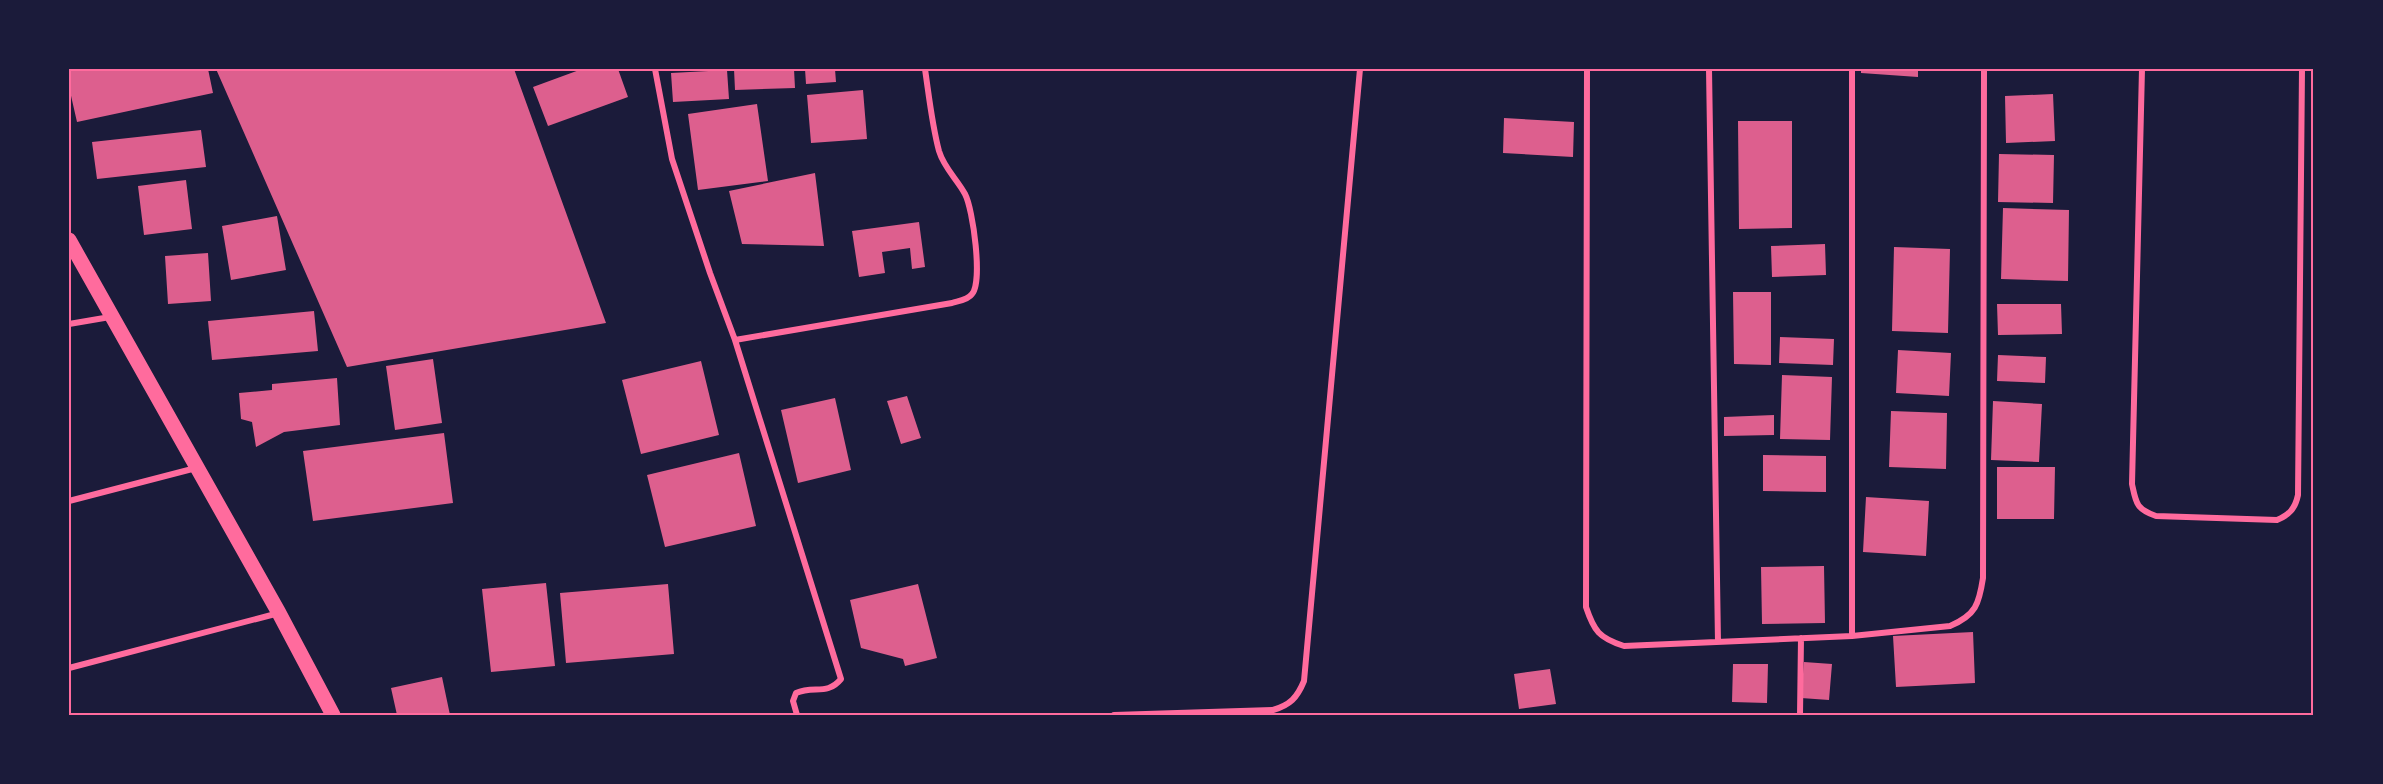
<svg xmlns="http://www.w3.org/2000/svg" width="2383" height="784" viewBox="0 0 2383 784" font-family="Roboto,sans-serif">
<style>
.building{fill:#dd5f8e}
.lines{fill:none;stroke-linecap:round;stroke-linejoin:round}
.minor{stroke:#ff6b9d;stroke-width:6}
.primary{stroke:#ff6b9d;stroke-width:15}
.neatline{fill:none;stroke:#ff6b9d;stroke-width:2}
</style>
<rect width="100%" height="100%" fill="#1b1b3a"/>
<path class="building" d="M69,69H208L213,93L77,122L69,87Z
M216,69H514L606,323L347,367Z
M582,69H618L628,97L548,126L533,87Z
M734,69H794L795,88L735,90Z
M805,69H835L836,82L806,84Z
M1861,69H1918V77L1861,73Z
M727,70L729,99L673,102L671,73Z
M863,90L867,139L811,143L807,95Z
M2053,94L2055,141L2006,143L2005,96Z
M757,104L768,181L698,190L688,114Z
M1504,118L1574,122L1573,157L1503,153Z
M1738,121H1792V228L1739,229Z
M201,130L206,167L97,179L92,142Z
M1999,154L2054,155L2053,203L1998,202Z
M815,173L824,246L742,244L729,191Z
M186,180L192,229L144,235L138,186Z
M2003,208L2069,210L2068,281L2001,279Z
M277,216L286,270L231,280L222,226Z
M919,222L925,267L912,269L910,248L882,252L885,273L859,277L852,231Z
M1825,244L1826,275L1772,277L1771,246Z
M1894,247L1950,249L1948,333L1892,331Z
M208,253L211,301L168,304L165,256Z
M1733,292H1771V365L1734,364Z
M1997,304H2061L2062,334L1998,335Z
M314,311L318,351L212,360L208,321Z
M1780,337L1834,339L1833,365L1779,363Z
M1898,350L1951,353L1949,396L1896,393Z
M1998,355L2046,357L2045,383L1997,381Z
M433,359L442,423L395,430L386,366Z
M701,361L719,435L641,454L622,380Z
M1782,375L1832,377L1830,440L1780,439Z
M337,378L340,425L284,432L256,447L252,422L241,419L239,393L272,390V384Z
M907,396L921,438L901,444L887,401Z
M835,398L851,470L798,483L781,410Z
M1993,401L2042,404L2039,462L1991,460Z
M1891,411L1947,413L1946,469L1889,467Z
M1774,415V435L1724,436V417Z
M444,433L453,503L313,521L303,451Z
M739,453L756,526L665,547L647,475Z
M1763,455L1826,456V492L1763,491Z
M1997,467H2055L2054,519H1997Z
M1866,497L1929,501L1926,556L1863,552Z
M1824,566L1825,623L1762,624L1761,567Z
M546,583L555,666L491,672L482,589Z
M668,584L674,654L566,663L560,593Z
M918,584L937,658L905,666L903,659L861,648L850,600Z
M1973,632L1975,683L1896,687L1893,636Z
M1804,662L1832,664L1829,700L1801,698Z
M1733,664H1768L1767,703L1732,702Z
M1550,669L1556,704L1519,709L1514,674Z
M442,677L450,715H397L391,688Z"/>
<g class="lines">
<path class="minor" d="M655,69L672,159L710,273L735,340L841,679C827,696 814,685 796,693L793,701L797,715
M1587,69L1586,607C1594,631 1599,638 1624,646L1852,636L1950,626C1976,615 1979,604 1983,578L1984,69
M1709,69L1718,642
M2142,69L2132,484C2136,503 2136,509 2156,516L2277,520C2289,515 2295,509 2298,495L2302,69
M69,324L110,317
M735,340L952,303C958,301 968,300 972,294C983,282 973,209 965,194C957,179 944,168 939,151C932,125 929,96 925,69
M69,501L196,468
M1852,636V69
M69,668L279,613
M1114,715L1273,710C1290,705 1297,698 1304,681L1360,69
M1800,715L1801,638"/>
<path class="primary" d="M69,240L279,613L333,715"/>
</g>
<rect width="2383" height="784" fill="none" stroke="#1b1b3a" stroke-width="141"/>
<rect x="70" y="70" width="2242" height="644" class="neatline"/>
</svg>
